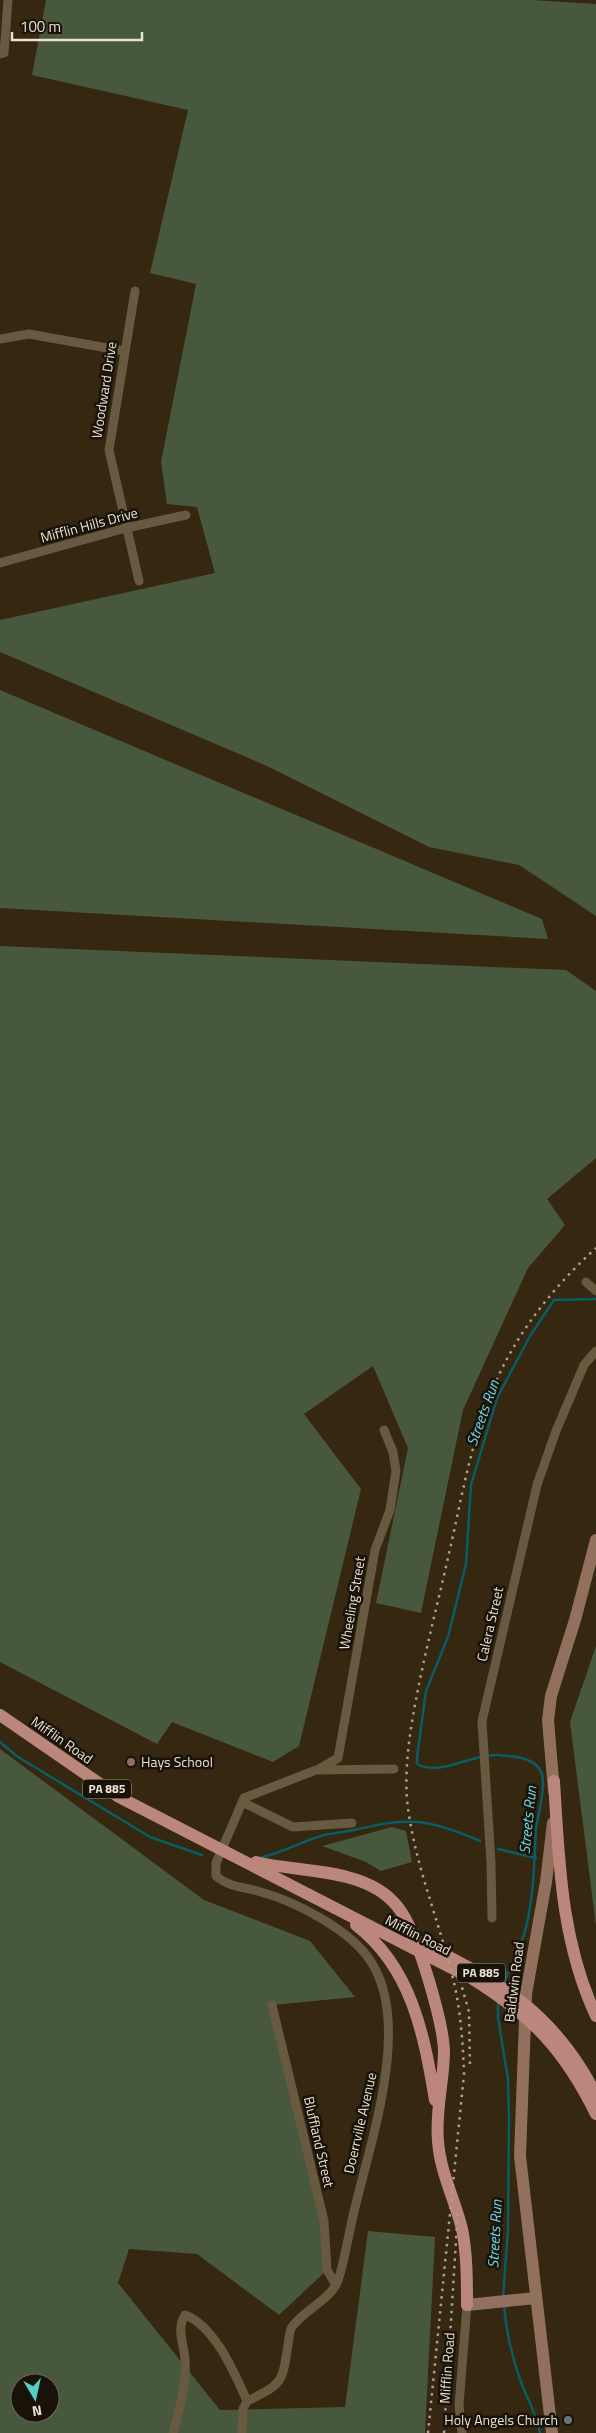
<svg xmlns="http://www.w3.org/2000/svg" width="596" height="2433" viewBox="0 0 596 2433" font-family="'Titillium Web',sans-serif">
<style>
.green{fill:#48583d;fill-rule:evenodd}
.lines{fill:none;stroke-linecap:round;stroke-linejoin:round}
.stream{stroke:#085d66;stroke-width:2.5}
.street{stroke:#685941;stroke-width:9}
.secondary{stroke:#91705e;stroke-width:12}
.primary{stroke:#bb877c;stroke-width:12}
.rail{stroke:#aca190;stroke-width:2.5;stroke-dasharray:2.5 5;stroke-linecap:butt}
.education-dot{fill:#8d6e63;stroke:#181208;stroke-width:2}
.worship-dot{fill:#6b7280;stroke:#181208;stroke-width:2}
.labels{text-anchor:middle;stroke-width:5;stroke-linejoin:round;paint-order:stroke}
.shield{fill:#181208;stroke:#aca497;stroke-width:1}
.shield-label{font-size:12px;font-weight:bold;fill:#ebe2d4}
.street-label{font-size:14px;fill:#ebe2d4;stroke:#181208}
.poi-label{font-size:14px;fill:#ebe2d4;stroke:#181208;text-anchor:start}
.water-label{font-size:15px;font-style:italic;fill:#6edce9;stroke:#181208}
</style>
<rect width="100%" height="100%" fill="#352710"/>
<path class="green" d="M46,0H531L596,4V916L519,865L429,847L267,766L0,652V620L215,573L197,507L167,504L161,462L196,284L150,273L188,110L32,75Z
M0,690L542,919L548,939L0,908Z
M0,946L566,970L596,991V1158L547,1199L565,1225L528,1268L463,1410L421,1613L376,1603L408,1448L373,1366L304,1414L361,1489L299,1746L273,1762L172,1722L157,1744L0,1662Z
M596,1646V1926L570,1722Z
M0,1749L204,1900L310,1941L355,1997L273,2005L324,2221L327,2270L279,2315L197,2254L129,2249L118,2283L220,2410L345,2407L368,2231L435,2237L425,2433H0ZM20,2383H50V2413H20Z
M392,1827L406,1831L412,1862L381,1871L366,1862L322,1846Z"/>
<g class="lines">
<path class="stream" d="M0,1742L18,1757L150,1837L202,1855
M498,1849L536,1858
M263,1857C284,1852 303,1841 324,1835C334,1833 344,1832 354,1830C409,1817 427,1818 480,1841
M504,1984C509,1967 518,1951 524,1935C534,1900 534,1865 536,1829C538,1813 548,1782 540,1770C533,1757 511,1756 498,1755C474,1753 439,1777 417,1764V1757L426,1691L448,1637L466,1564L471,1485L497,1398L530,1336L554,1300L596,1299
M498,2001V2018L508,2079L509,2118L508,2229L503,2297
M504,2305C506,2331 512,2357 521,2382C527,2399 537,2414 540,2433"/>
<path class="street" d="M0,54L4,53L8,0
M135,291L109,450L139,581
M0,339L29,334L124,351
M0,563L126,528L186,515
M586,1282L596,1291
M319,1769L338,1758L375,1550L390,1510L396,1471L393,1452L384,1430
M242,1802L293,1827L352,1823
M492,1918L491,1863L482,1721L537,1485L556,1431L584,1365L596,1351
M272,2005L324,2221L327,2270L336,2285
M247,2401C283,2384 282,2383 288,2345C289,2340 289,2331 292,2327C303,2311 326,2302 336,2285C342,2276 350,2226 354,2212C370,2142 415,2018 367,1956C346,1928 294,1901 261,1892C245,1887 228,1887 216,1876V1863L244,1798L316,1770L394,1769
M173,2433C179,2408 187,2386 185,2360C184,2344 176,2329 185,2315C215,2326 235,2374 247,2401L243,2409L242,2433
M462,2433L459,2405L467,2305"/>
<path class="secondary" d="M554,1791L548,1720L551,1696L575,1620L596,1540
M467,2305L536,2298
M552,2433L520,2156L526,1994L546,1882L553,1823"/>
<path class="primary" d="M0,1715L119,1797L471,1978C532,2016 564,2049 596,2114
M554,1781C559,1862 561,1941 596,2016
M256,1862C289,1870 325,1869 357,1880C375,1886 392,1897 402,1913C418,1937 443,2021 444,2051C444,2081 435,2111 438,2141C440,2172 455,2200 462,2229C467,2254 467,2280 467,2305
M356,1925C412,1968 424,2035 435,2100
M412,1938C494,1979 553,2009 596,2095"/>
<path class="rail" d="M458,1973L469,2012L470,2067
M428,2433L464,2074C463,2045 461,2016 455,1987C442,1929 418,1874 409,1815C404,1787 407,1756 411,1728C420,1671 435,1615 448,1558C460,1506 469,1452 488,1401C510,1341 549,1291 596,1248
M444,2433L458,2208"/>
</g>
<circle class="education-dot" cx="131" cy="1762" r="5"/>
<circle class="worship-dot" cx="568" cy="2420" r="5"/>
<g class="labels">
<g class="shield">
<rect x="83" y="1779.5" width="48" height="19" rx="4"/>
<rect x="457" y="1963.5" width="48" height="19" rx="4"/>
</g>
<g class="shield-label">
<text x="107" y="1793">PA 885</text>
<text x="481" y="1977">PA 885</text>
</g>
<g class="street-label">
<text transform="translate(104 390) rotate(-81)" y="5">Woodward Drive</text>
<text transform="translate(89 525) rotate(-15)" y="5">Mifflin Hills Drive</text>
<text transform="translate(352 1603) rotate(-80)" y="5">Wheeling Street</text>
<text transform="translate(490 1624) rotate(-77)" y="5">Calera Street</text>
<text transform="translate(62 1740) rotate(35)" y="5">Mifflin Road</text>
<text transform="translate(418 1935) rotate(27)" y="5">Mifflin Road</text>
<text transform="translate(514 1982) rotate(-83)" y="5">Baldwin Road</text>
<text transform="translate(360 2123) rotate(-77)" y="5">Doerrville Avenue</text>
<text transform="translate(319 2142) rotate(77)" y="5">Bluffland Street</text>
<text transform="translate(447 2368) rotate(-86)" y="5">Mifflin Road</text>
</g>
<g class="poi-label">
<text x="141" y="1767">Hays School</text>
<text x="558" y="2425" text-anchor="end">Holy Angels Church</text>
</g>
<g class="water-label">
<text transform="translate(483 1413) rotate(-70)" y="5">Streets Run</text>
<text transform="translate(528 1820) rotate(-84)" y="5">Streets Run</text>
<text transform="translate(495 2234) rotate(-87)" y="5">Streets Run</text>
</g>
</g>
<g transform="translate(35 2398) rotate(171)"><circle r="24" fill="#181208" stroke="#6c655a"/>
<path d="M0-4L9 19L0 12L-9 19Z" fill="#55cec5"/>
<text y="-8" font-size="14" font-weight="bold" text-anchor="middle" fill="#ebe2d4">N</text>
</g>
<path d="M12 32v8h130v-8" fill="none" stroke="#ebe2d4" stroke-width="2.5"/>
<text x="20" y="32" font-size="15" fill="#ebe2d4" stroke="#181208" stroke-width="4" paint-order="stroke">100 m</text>
</svg>
